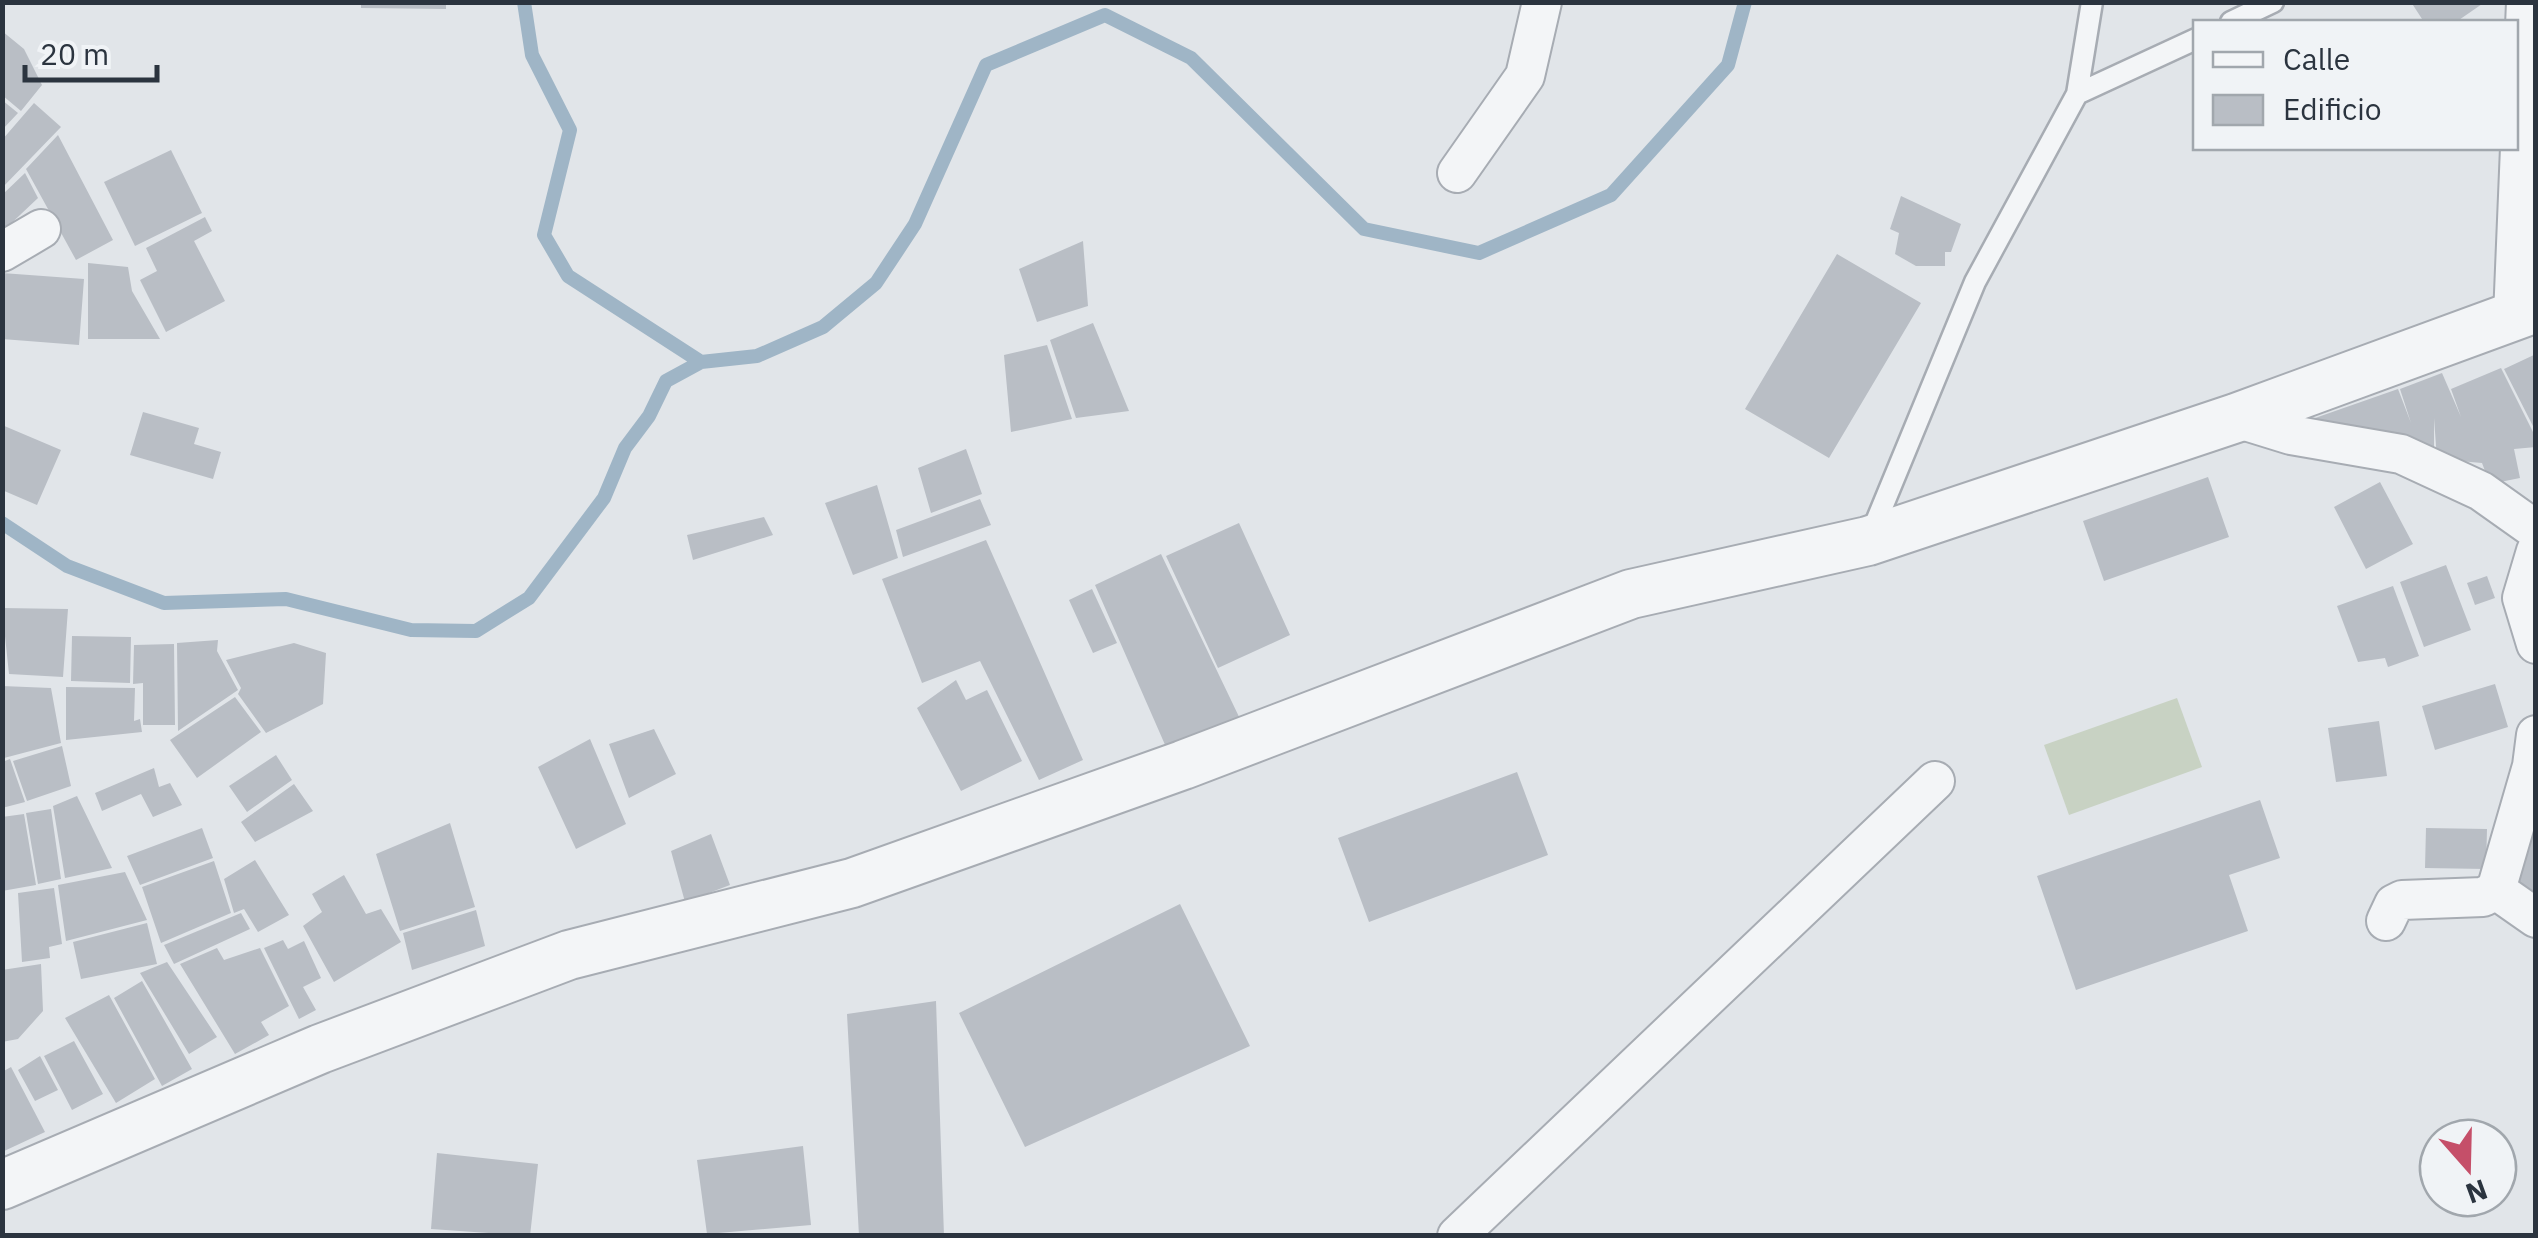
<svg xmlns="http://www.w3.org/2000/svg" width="2538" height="1238" viewBox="0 0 2538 1238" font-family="'IBM Plex Sans',sans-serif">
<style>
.green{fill:#c8d2c3}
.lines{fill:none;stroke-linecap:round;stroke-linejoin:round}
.stream{stroke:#9fb5c6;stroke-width:14}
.building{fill:#b9bec5}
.service-casing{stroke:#a7acb3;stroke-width:25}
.minor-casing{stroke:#a7acb3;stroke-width:42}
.tertiary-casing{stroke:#a7acb3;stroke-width:52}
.service{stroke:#f3f5f7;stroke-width:20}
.minor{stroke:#f3f5f7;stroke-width:38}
.tertiary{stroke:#f3f5f7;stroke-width:48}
</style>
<rect width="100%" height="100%" fill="#e1e5e9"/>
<path class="green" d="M2177,698L2202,767L2069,815L2044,745Z"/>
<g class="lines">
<path class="stream" d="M524,2L532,55L570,130L544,235L568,276L701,362
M2,523L67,566L164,603L286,599L411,630L476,631L529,598L604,498L625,448L649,416L666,381L701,362L757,356L823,327L876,283L915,224L986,65L1105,15L1191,58L1364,229L1479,253L1611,195L1728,65L1745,2"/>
</g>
<path class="building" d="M361,2H446V9L361,8Z
M2411,2H2485L2456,22H2424Z
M2,31L24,49L42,85L21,111L2,95Z
M2,100L18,113L2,130Z
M34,103L61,127L2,188V140Z
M58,135L113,240L76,260L26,169Z
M171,150L202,213L135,246L104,182Z
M25,173L38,198L2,232V195Z
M1901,196L1961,224L1951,252H1945V266H1916L1895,254L1899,233L1890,229Z
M205,217L212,231L194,241L225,301L166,332L140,280L157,271L146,248Z
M1083,241L1088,306L1037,322L1019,269Z
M1837,254L1921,303L1829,458L1745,409Z
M88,263L128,267L132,291L160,339H88Z
M2,273L84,279L79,345L2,339Z
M1093,323L1129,411L1076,418L1050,340Z
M1047,345L1072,419L1011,432L1004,355Z
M2536,354V432L2504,369Z
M2501,368L2536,438V447L2514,449L2520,478L2490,484L2482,463L2437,459L2434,418V458L2298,424L2398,389L2411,423L2400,389L2442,373L2461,417L2451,389Z
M143,412L199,428L194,444L221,452L213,479L130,455Z
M2,425L61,450L37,505L2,490Z
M966,449L982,494L931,513L918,468Z
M2208,477L2229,537L2104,581L2083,521Z
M2380,482L2413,544L2366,569L2334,507Z
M877,485L898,558L853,575L825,503Z
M980,499L991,525L903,557L896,530Z
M764,517L773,535L693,560L687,535Z
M1239,523L1290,635L1218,668L1166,556Z
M986,540L1083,760L1039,780L980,661L922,683L882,579Z
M1161,554L1242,723L1166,747L1095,585Z
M2446,565L2471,630L2424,647L2400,582Z
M2487,576L2495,598L2475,605L2467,583Z
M2393,586L2419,656L2388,667L2385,658L2358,662L2337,606Z
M1092,589L1117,643L1093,653L1069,600Z
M2,608L68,609L63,677L9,674Z
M72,636L131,637L130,683L71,681Z
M218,640L217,651L238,690L178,731L177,643Z
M294,643L326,653L323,704L266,733L238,694L241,688L226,660Z
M174,644L175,725H143V683L133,684L134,645Z
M956,680L966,700L987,690L1022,761L961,791L917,708Z
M2495,684L2508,727L2435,750L2422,706Z
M2,686L51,688L61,743L4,758Z
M66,687L135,688L134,721L140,719L142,732L66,740Z
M235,697L261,732L197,778L170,740Z
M2379,721L2387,776L2336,782L2328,728Z
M654,729L676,774L629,798L609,744Z
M590,739L626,824L576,849L538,767Z
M62,746L71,786L27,801L13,761Z
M276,755L292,780L247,812L229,786Z
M10,759L25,802L2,808V762Z
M154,768L159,787L170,783L182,805L153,817L141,794L102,811L95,793Z
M1517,772L1548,855L1369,922L1338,838Z
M294,784L313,811L255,842L241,822Z
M77,796L112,868L65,878L53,806Z
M2260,800L2280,858L2229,875L2248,931L2076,990L2037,876Z
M51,809L61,879L38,884L26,813Z
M24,814L36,885L2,891V817Z
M450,823L475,907L400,931L376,854Z
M2536,824V905L2505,887L2530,848L2524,844Z
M202,828L213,858L140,885L127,856Z
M2426,828L2487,829L2486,869L2425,868Z
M711,834L730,885L685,902L671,851Z
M255,860L289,915L258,932L244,909L234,913L224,879Z
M214,861L231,913L161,943L142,887Z
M125,872L147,920L66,941L58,885Z
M344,875L366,914L381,909L401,942L334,982L303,926L322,912L312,894Z
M54,888L62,944L49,947L50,958L22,962L18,893Z
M1180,904L1250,1046L1025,1147L959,1013Z
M476,910L485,946L412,970L403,933Z
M241,913L250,929L174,964L164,945Z
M147,923L157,964L81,979L73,942Z
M283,940L288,949L304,941L321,978L303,987L316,1010L299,1019L264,948Z
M217,948L224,960L260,948L289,1006L261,1022L269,1035L235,1054L180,964Z
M167,962L217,1037L189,1054L140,973Z
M41,964L43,1011L18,1039L2,1042V970Z
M142,981L192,1069L162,1086L114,998Z
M109,995L155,1079L116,1103L65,1018Z
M936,1001L944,1236H859L847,1014Z
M74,1041L103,1094L72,1110L44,1056Z
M40,1056L58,1090L35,1101L18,1070Z
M11,1067L45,1132L2,1152V1072Z
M803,1146L811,1225L707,1234L697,1160Z
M437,1153L538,1164L530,1236L431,1229Z"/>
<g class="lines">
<g class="service-casing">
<path id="service" d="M2231,22L2273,2
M2077,94L2092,2
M1871,534L1975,282L2077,94L2196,39"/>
</g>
<g class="minor-casing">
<path id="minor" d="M1457,173L1525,76L1542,2
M2,252L41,229
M2513,317L2526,2
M2236,418L2291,435L2401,454L2481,491L2536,530
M2536,551L2522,598L2536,644
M2496,890L2536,918
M2386,921L2394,904L2402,900L2483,897L2496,890L2532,766L2536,735
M1457,1236L1935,781"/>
</g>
<g class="tertiary-casing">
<path id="tertiary" d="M2,1185L320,1049L569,955L852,883L1183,765L1631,594L1868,541L2236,418L2536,308"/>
</g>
<use href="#service" class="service"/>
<use href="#minor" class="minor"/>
<use href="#tertiary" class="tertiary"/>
</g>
<rect width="2538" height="1238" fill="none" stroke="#2b343f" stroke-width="10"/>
<rect x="2193" y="20" width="325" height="130" fill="#f0f3f6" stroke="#a1a7ad" stroke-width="2.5"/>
<rect x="2213" y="52" width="50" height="15" fill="#f3f5f7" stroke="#a1a7ad" stroke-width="2.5"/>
<text x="2283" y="70" font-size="30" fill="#2b343f">Calle</text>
<rect x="2213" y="95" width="50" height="30" fill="#b9bec5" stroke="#a1a7ad" stroke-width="2.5"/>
<text x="2283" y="120" font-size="30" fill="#2b343f">Edificio</text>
<g transform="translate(2468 1168) rotate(160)"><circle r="48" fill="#f0f3f6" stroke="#a1a7ad" stroke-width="2.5"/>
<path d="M0-8L18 38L0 25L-18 38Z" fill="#c54f69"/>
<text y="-15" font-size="28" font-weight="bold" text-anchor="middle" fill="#2b343f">N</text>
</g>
<path d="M25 65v15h132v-15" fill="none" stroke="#2b343f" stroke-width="5"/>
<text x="40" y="65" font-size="30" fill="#2b343f" stroke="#f0f3f6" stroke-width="8" paint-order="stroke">20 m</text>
</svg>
